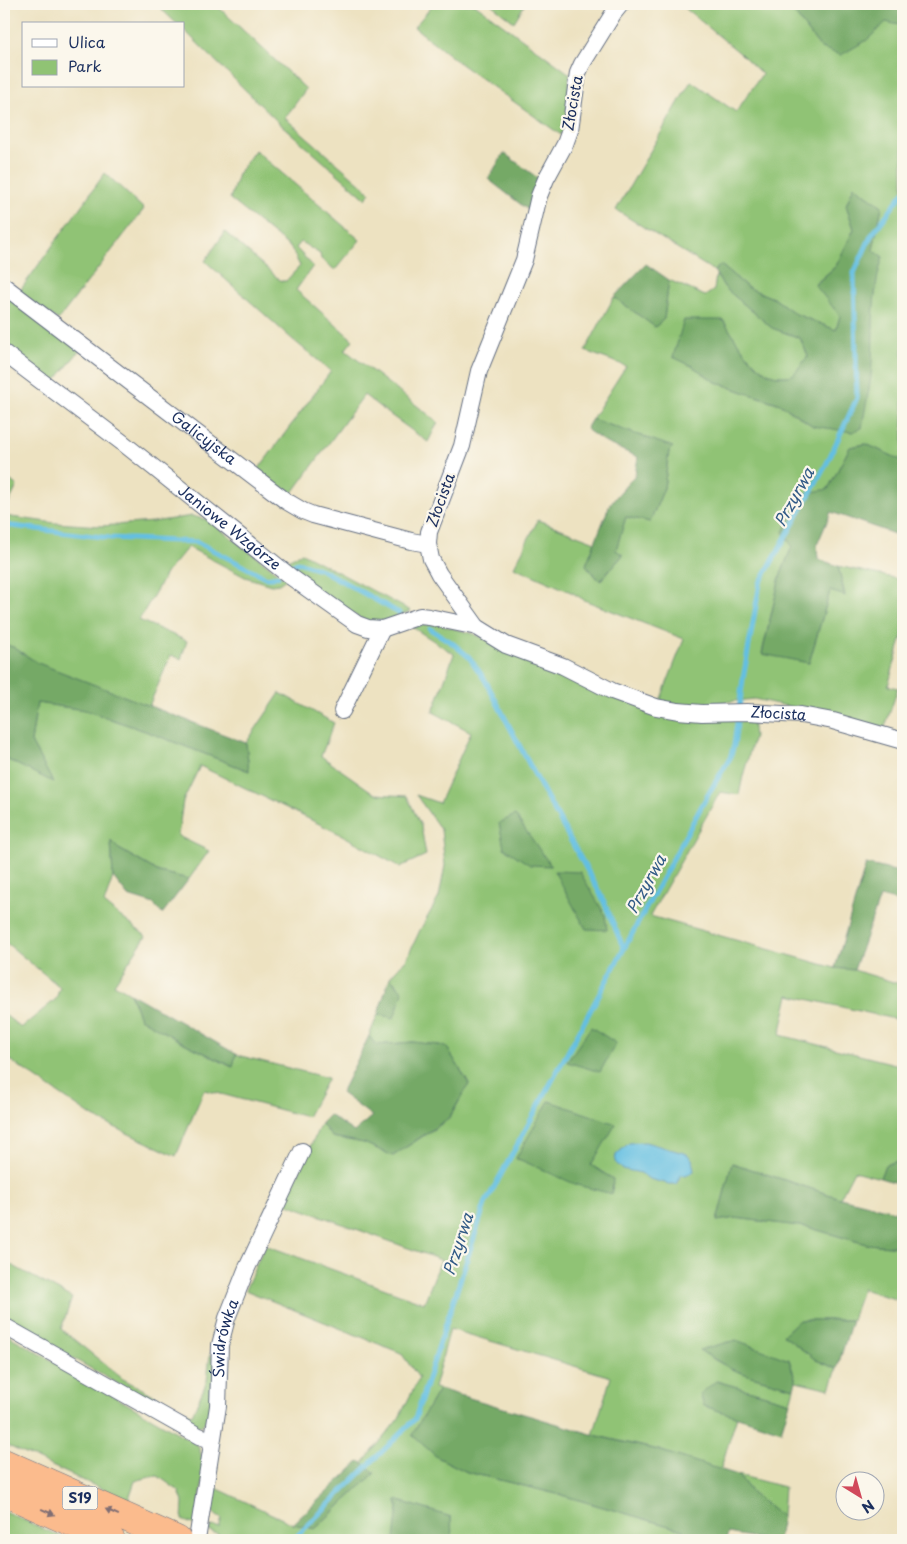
<svg xmlns="http://www.w3.org/2000/svg" width="907" height="1544" viewBox="0 0 907 1544" font-family="'Playpen Sans',sans-serif">
<style>
.green{fill:#90c374;stroke:#567969;fill-rule:evenodd}
.forest{fill:#74a966;stroke:#486c62}
.water{fill:#64bfe2;stroke:#4077a0}
.lines{fill:none;stroke-linecap:round;stroke-linejoin:round}
.stream{stroke:#64bfe2;stroke-width:5}
.minor-casing{stroke:#646e81;stroke-width:18}
.motorway-casing{stroke:#646e81;stroke-width:29}
.minor{stroke:#fff;stroke-width:16}
.motorway{stroke:#fbbb8d;stroke-width:28}
.oneway{fill:#806e73}
.labels{text-anchor:middle;stroke-width:4.5;stroke-linejoin:round;paint-order:stroke}
.shield{fill:#fbf7ec;stroke:#5e6b89;stroke-width:1}
.shield-label{font-size:14px;font-weight:bold;fill:#1b2f5e}
.street-label{font-size:15px;fill:#1b2f5e;stroke:#fbf7ec}
.water-label{font-size:16px;font-style:italic;fill:#315a86;stroke:#fbf7ec}
</style>
<rect width="100%" height="100%" fill="#fbf7ec"/>
<filter id="ink" filterUnits="userSpaceOnUse"><feTurbulence type="fractalNoise" baseFrequency=".02" numOctaves="2"/><feDisplacementMap in="SourceGraphic" scale="10" xChannelSelector="R" yChannelSelector="G"/><feConvolveMatrix kernelMatrix="1 2 1 2 8 2 1 2 1" color-interpolation-filters="sRGB"/></filter>
<filter id="wash" filterUnits="userSpaceOnUse"><feTurbulence type="fractalNoise" baseFrequency=".0096" numOctaves="4" result="noise"/><feDisplacementMap in="SourceGraphic" scale="20" xChannelSelector="R" yChannelSelector="G"/><feGaussianBlur stdDeviation="1.12" result="paint"/><feColorMatrix in="noise" values="0 0 0 0 0 0 0 0 0 0 0 0 0 0 0 0 0 1.4 0 .05"/><feComposite in="paint" operator="in"/></filter>
<g filter="url(#wash)">
<rect width="100%" height="100%" fill="#ede2c1"/>
<path class="green" d="M156,4H215L306,89L285,118L370,192L366,199L278,122L184,30V24H177Z
M434,4H475L570,74L566,120L561,135L462,65L414,27Z
M491,4H525L514,22Z
M680,4H787L821,48L867,40L886,21L903,26V461L866,444L850,447L828,489L792,546L780,577L762,653L809,663L830,591L845,595L838,566L903,580V633L888,686L898,688L885,727L754,699L686,706L660,701L684,639L584,600L573,593L514,567L538,520L595,542L586,565L600,581L623,555L615,550L626,517L650,522L664,488L669,451L672,447L592,419L626,366L585,351L614,297L655,327L664,319L669,280L705,296L714,290L716,275L725,288L772,328L800,338L808,356L793,376C787,376 779,377 773,375C752,368 735,338 723,320L674,357L692,366L716,382L746,393L780,404L813,426L874,303L877,274L883,257L873,250L882,206L854,186L846,205L854,229L836,266L815,284L840,316L836,330L796,314L775,299L747,287L721,265L714,271L616,210L691,81L736,112L762,74L741,54Z
M255,150L360,240L335,270L321,259L320,254L301,242L296,248L313,266L296,290L353,340L345,350L438,422L428,442L389,414L364,395L289,498L257,471L331,371L292,339L205,261L225,232L281,281H286L300,266L291,248L230,199L238,174Z
M105,173L144,209L58,320L19,292Z
M4,292L80,350L53,384L4,346Z
M4,475L17,486L4,513Z
M4,516L55,523L101,526L153,522L192,516L208,520L286,579L279,584L271,585L245,577L188,547L167,572L139,620L187,641L181,659L171,655L149,706L37,663L13,647L4,644Z
M302,553L411,611C399,616 386,622 373,622C355,622 299,575 283,562Z
M433,623L474,634L617,699L752,717L754,737L743,776L739,795L720,792L650,916L835,968L854,970L903,985V1021L789,995L780,1035L903,1066V1150L901,1160L885,1165L880,1178L854,1171L840,1198L732,1163L717,1221L735,1218L807,1227L866,1244L903,1247V1270L898,1300L862,1289L852,1320H800L783,1335L816,1360L837,1369L830,1389L796,1381L789,1359L700,1350C727,1371 761,1379 794,1388L790,1402L716,1381L704,1406L737,1416L720,1471L659,1450L593,1435L611,1377L450,1329L434,1388L439,1389L413,1435L437,1457L467,1472L565,1496L683,1530V1540H452L451,1517L396,1500L398,1507L395,1540H232L209,1531L211,1526L219,1527L222,1519C206,1511 211,1502 214,1487L293,1524L315,1529L375,1473L363,1463L399,1418L419,1378L401,1353L245,1290L265,1245L424,1303L441,1260L285,1203L321,1123L332,1137L364,1143L393,1156L449,1119L469,1084L446,1046L413,1042L376,1045L369,1036L378,1014L394,1017L398,985L390,977L407,958L420,930L439,897L445,865L441,830L416,795L439,803L471,732L433,712L454,654L412,627ZM549,1101L591,1165L613,1179L516,1159Z
M280,693L334,723L321,756L375,794L407,796L421,826L426,855L400,867L342,835L200,766L183,801L178,836L209,851L189,879L159,872L119,849L111,841L113,877L104,904L146,936L114,984L130,993L140,1018L178,1040L232,1067L236,1054L241,1056L328,1078L307,1117L225,1095L204,1090L176,1156L93,1117L4,1056V1014L21,1028L56,999L60,987L4,941V758L52,781L31,742L37,703L85,710L148,732L249,771L246,743Z
M4,1261L72,1298L61,1329L123,1379L192,1415L207,1381L210,1354L215,1361C214,1381 217,1411 201,1426L190,1425L4,1319Z
M4,1333L197,1444C210,1468 199,1499 195,1525L182,1520L183,1502L179,1491L158,1476L150,1477L135,1481L128,1501L4,1444Z
M738,1475L784,1487L782,1517L753,1494Z
M4,1511L68,1540H4Z"/>
<path class="forest" d="M787,4H903V26L886,22L867,40L841,55L821,48Z
M504,153L539,179L528,210L488,179Z
M854,186L882,206L873,250L883,257C871,292 874,327 872,364C871,385 865,407 862,428L852,432L813,426L781,404L746,393L716,382L692,366L673,357L684,320H723C735,338 752,368 773,375C779,377 787,376 793,375L808,356L800,338L772,328L725,288L714,271L721,265L747,287L775,299L796,314L836,330L840,316L815,285L836,266L854,229L846,205Z
M646,264L669,280L664,319L655,327L614,297Z
M592,419L673,447L669,451L664,488L650,522L626,517L616,550L623,555L600,581L586,565L610,504L635,475L638,457L606,443L586,429Z
M866,444L903,461V537L831,512L817,545L818,559L838,566L845,596L830,591L809,663L762,654L780,577L792,546L783,532L802,494L828,489L850,447Z
M4,644L13,647L38,663L246,743L249,771L148,732L85,710L37,703L31,742L53,782L4,758Z
M515,815L551,866L530,865L504,848L499,823Z
M111,841L119,849L159,872L189,879L162,914L154,904L128,896L113,877Z
M866,864L903,873V903L880,897L854,970L835,968Z
M554,871L580,872L605,915L607,930L586,929Z
M390,977L403,992L394,1018L378,1014Z
M130,993L236,1054L233,1067L178,1040L140,1018Z
M591,1027L616,1043L600,1072L567,1062Z
M369,1036L376,1045L413,1042L446,1046L469,1084L449,1118L393,1156L364,1143L332,1137L321,1123L329,1115L354,1132L372,1116L341,1093Z
M549,1101L616,1124L591,1165L613,1179L612,1194L577,1185L516,1158Z
M901,1160H903V1185L880,1178L885,1165Z
M732,1163L840,1198L903,1213L900,1229L903,1231V1247L866,1244L807,1227L735,1218L717,1221Z
M799,1320H852L837,1369L816,1360L783,1335Z
M736,1340L789,1360L796,1381L794,1388L751,1376L731,1369L699,1350Z
M716,1381L790,1402L781,1431L704,1406L700,1394Z
M439,1389L605,1438L658,1450L738,1475L753,1494L782,1517L778,1540H766L728,1533L726,1540H683V1530L565,1496L467,1472L437,1457L412,1435Z
M360,1461L375,1473L315,1529L293,1524Z
M396,1500L451,1517L452,1540H394L398,1507Z"/>
<path class="water" d="M645,1142L687,1154L692,1159L694,1171L686,1176L681,1175L676,1184H669L649,1179L641,1173L622,1169L615,1162L616,1155L629,1143Z"/>
<g class="lines">
<path class="stream" d="M4,525L110,538L197,542L267,578L278,576
M289,568L298,562L322,570L399,613
M430,629L451,642L469,657L485,680L546,796L601,895L624,949
M293,1540L415,1419L485,1204L706,798L730,758L734,745L743,679L760,583L826,465L857,398L854,273L871,236L903,193"/>
</g>
</g>
<g filter="url(#ink)">
<g class="lines">
<g class="minor-casing">
<g id="minor">
<path id="s1" d="M621,4L613,14L582,64L578,73L570,130L565,144L546,179L539,196L524,260L479,371L462,446L429,532L428,544L431,559L439,574L477,627L506,645L563,666L612,691L656,707L678,711L702,713L747,712L801,715L833,721L903,741"/>
<path id="s2" d="M4,286L286,501L303,511L313,515L411,541L428,544"/>
<path id="s3" d="M4,353L123,443L291,577L357,624L368,628L382,629L420,616L429,617L477,627"/>
<path d="M342,711L382,629"/>
<path d="M4,1326L199,1436L212,1440"/>
<path id="s4" d="M197,1540L218,1406L220,1345L227,1318L246,1270L302,1151"/>
</g>
</g>
<g class="motorway-casing">
<path id="motorway" d="M4,1463L177,1540
M4,1492L111,1540"/>
</g>
<use href="#minor" class="minor"/>
<use href="#motorway" class="motorway"/>
</g>
<defs><path id="oneway-solid" d="M-6-.8H1V-3.2L6.5 0L1 3.2V.8H-6Z" transform="scale(1.25)"/></defs>
<g class="oneway">
<use href="#oneway-solid" transform="translate(48 1512) rotate(24)"/>
<use href="#oneway-solid" transform="translate(112 1512) rotate(-156)"/>
</g>
</g>
<g class="labels">
<rect class="shield" x="62.5" y="1486.5" width="35" height="23" rx="4"/>
<g class="shield-label">
<text x="80" y="1503">S19</text>
</g>
<g class="street-label">
<text transform="translate(573 103) rotate(-80)" y="5">Złocista</text>
<text dy="5" stroke="none"><textPath href="#s2" startOffset="251">Galicyjska</textPath></text>
<text transform="translate(441 500) rotate(-70)" y="5">Złocista</text>
<text dy="5" stroke="none"><textPath href="#s3" startOffset="285">Janiowe Wzgórze</textPath></text>
<text dy="5" stroke="none"><textPath href="#s1" startOffset="996">Złocista</textPath></text>
<text dy="5" stroke="none"><textPath href="#s4" startOffset="204">Świdrówka</textPath></text>
</g>
<g class="water-label">
<text transform="translate(794 497) rotate(-61)" y="6">Przyrwa</text>
<text transform="translate(646 884) rotate(-61)" y="6">Przyrwa</text>
<text transform="translate(458 1244) rotate(-72)" y="6">Przyrwa</text>
</g>
</g>
<rect width="907" height="1544" fill="none" stroke="#fbf7ec" stroke-width="20"/>
<rect x="22" y="22" width="162" height="65" fill="#fbf7ec" stroke="#a1a7b3"/>
<rect x="32" y="39" width="25" height="8" fill="#ffffff" stroke="#a1a7b3"/>
<text x="68" y="48" font-size="15" fill="#1b2f5e">Ulica</text>
<rect x="32" y="60" width="25" height="15" fill="#90c374" stroke="#a1a7b3"/>
<text x="68" y="72" font-size="15" fill="#1b2f5e">Park</text>
<g transform="translate(860 1496) rotate(143)"><circle r="24" fill="#fbf7ec" stroke="#a1a7b3"/>
<path d="M0-4L9 19L0 12L-9 19Z" fill="#d1495b"/>
<text y="-8" font-size="14" font-weight="bold" text-anchor="middle" fill="#1b2f5e">N</text>
</g>
</svg>
